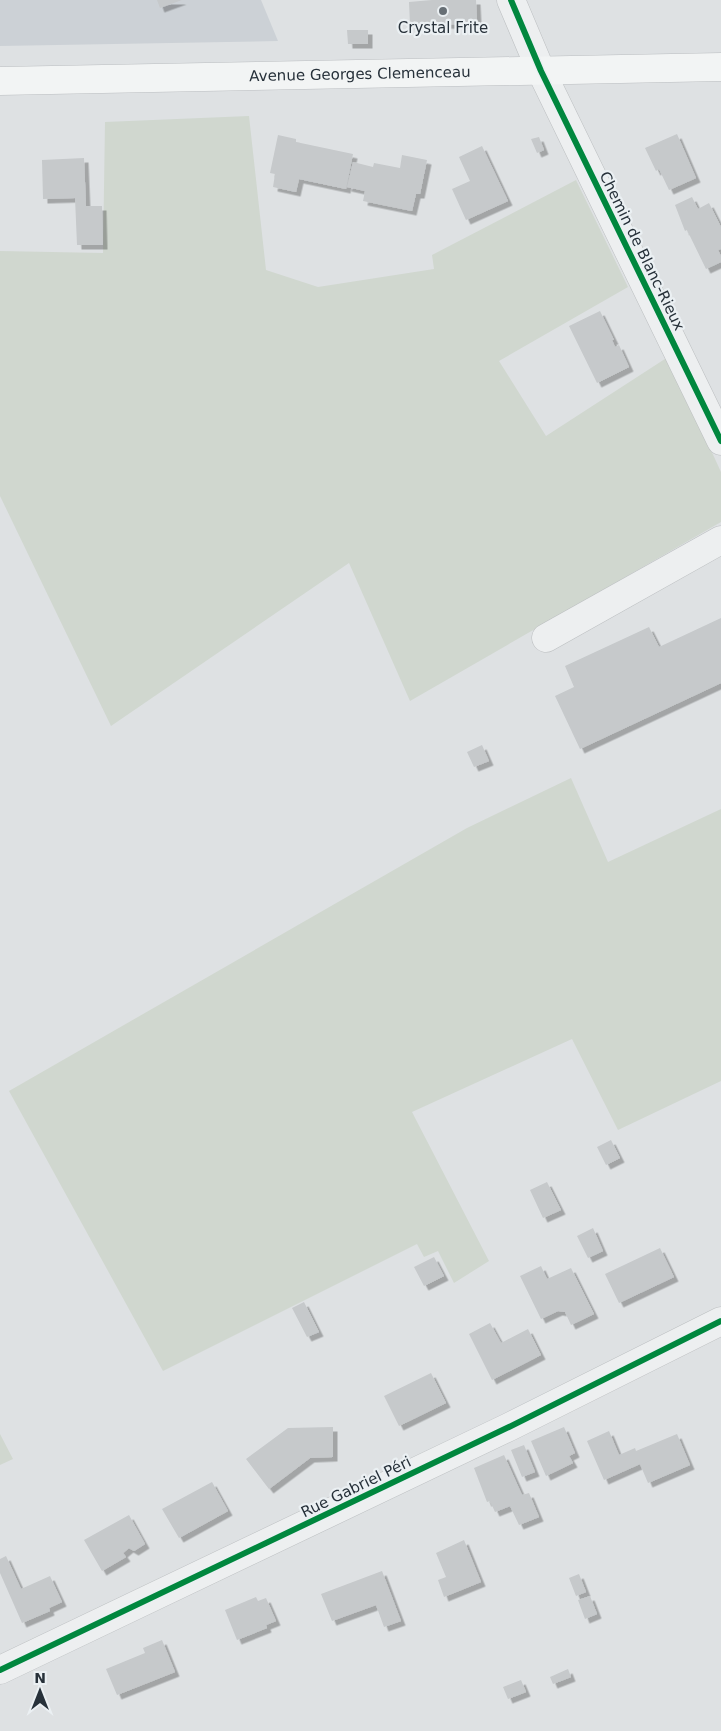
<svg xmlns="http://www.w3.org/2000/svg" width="721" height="1731" viewBox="0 0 721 1731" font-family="'DejaVu Sans',sans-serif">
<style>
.built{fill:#ccd1d6}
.green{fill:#d0d7cf}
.building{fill:#c6c9cb;filter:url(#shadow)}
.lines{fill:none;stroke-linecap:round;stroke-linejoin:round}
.minor-casing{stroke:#bcbfc1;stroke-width:29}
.major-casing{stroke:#bbbec1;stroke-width:29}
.minor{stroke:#edeff0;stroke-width:28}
.major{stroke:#f2f4f4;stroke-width:28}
.cycleway-casing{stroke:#ebf0f3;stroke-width:9}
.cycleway{stroke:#00873e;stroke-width:6}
.poi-dot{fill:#676f75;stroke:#ebf0f3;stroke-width:2}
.labels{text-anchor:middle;stroke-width:4.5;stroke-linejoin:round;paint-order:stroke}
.poi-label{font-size:15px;fill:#27313a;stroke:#ebf0f3}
.street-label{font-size:15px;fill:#27313a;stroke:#ebf0f3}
</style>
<defs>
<filter id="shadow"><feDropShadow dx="4.5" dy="4.5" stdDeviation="0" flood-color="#0004"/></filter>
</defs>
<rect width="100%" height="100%" fill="#dee1e3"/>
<path class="built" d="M0,0H261L278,41L0,46Z"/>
<path class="green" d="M249,116L266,270L318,287L434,269L432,255L576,180L628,287L499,361L546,436L668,357L721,472V522L410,701L349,563L111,726L0,496V251L103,253L105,122Z
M571,778L608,862L721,809V1081L618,1130L572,1039L412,1112L489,1261L454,1283L438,1251L424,1257L417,1244L163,1371L9,1091L467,828Z
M0,1434L13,1459L0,1465Z"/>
<path class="building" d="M157,0H182L160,8Z
M432,0H476L477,20L470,24L410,25L409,2Z
M347,30H368V44H348Z
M677,134L696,178L669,190L659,169L656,171L645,148Z
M278,135L296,139V142L353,154L346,189L299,179L296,192L273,187L275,174L270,173Z
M539,137L544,150L537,153L531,139Z
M482,146L508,201L466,220L452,189L470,181L459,157Z
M402,155L427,160L420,194H416L412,211L363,201L365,191L347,187L353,162L373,167L374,163L400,168Z
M84,158L86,206H102L103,245H77L75,198L43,199L42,160Z
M692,197L698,209L709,203L721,227V249L718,250L721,256V262L706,269L687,230L685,231L675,205Z
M600,311L614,340H612L615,347L619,345L629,367L597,383L569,326Z
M721,618V683L580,749L555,696L574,687L565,666L649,627L659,647Z
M482,745L489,761L474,767L467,752Z
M611,1140L620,1158L606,1165L597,1147Z
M547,1182L561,1210L543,1218L530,1190Z
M593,1228L603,1251L588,1258L577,1236Z
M660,1248L674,1277L619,1303L605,1274Z
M434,1257L444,1276L424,1286L414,1267Z
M541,1266L547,1279L571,1268L594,1314L571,1325L565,1312L558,1311L541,1319L520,1276Z
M304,1302L319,1332L307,1337L292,1308Z
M490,1323L501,1343L528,1329L541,1355L492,1380L469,1334Z
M431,1373L446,1403L399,1426L384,1396Z
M333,1427V1457L310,1458L269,1489L246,1459L288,1428Z
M564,1427L575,1453L569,1456L573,1463L546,1476L531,1441Z
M609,1431L619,1455L635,1448L636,1451L677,1434L690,1465L648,1483L640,1464L604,1480L587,1441Z
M524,1445L535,1472L522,1477L511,1450Z
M504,1455L522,1495L529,1493L539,1517L519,1525L510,1506L495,1512L490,1501L487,1502L474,1468Z
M212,1482L228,1511L179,1538L162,1509Z
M129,1515L145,1544L134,1551L129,1548L123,1553L126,1557L102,1571L84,1540Z
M464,1540L481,1582L444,1597L438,1580L446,1577L436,1553Z
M6,1556L21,1589L50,1576L62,1602L49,1608L50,1611L22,1623L0,1573V1559Z
M382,1571L401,1621L384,1627L376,1605L332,1621L321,1594Z
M579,1574L586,1592L576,1596L569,1578Z
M590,1596L597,1614L585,1619L578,1600Z
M256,1597L258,1601L266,1598L276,1621L266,1625L267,1628L237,1640L225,1610Z
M162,1640L175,1672L117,1695L106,1669L145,1653L143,1648Z
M568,1669L571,1677L553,1684L550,1677Z
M521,1680L526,1692L508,1699L503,1687Z"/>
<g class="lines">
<g class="minor-casing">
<path id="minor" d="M511,0L541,71L721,441
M546,638L721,540
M0,1670L509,1427L721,1321"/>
</g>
<g class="major-casing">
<g id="major">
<path id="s1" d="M0,81L721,67"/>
</g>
</g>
<use href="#minor" class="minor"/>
<use href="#major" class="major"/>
<g class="cycleway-casing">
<path id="cycleway" d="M511,0L541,71L721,441
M0,1670L509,1427L721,1321"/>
</g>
<use href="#cycleway" class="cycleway"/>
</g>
<circle class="poi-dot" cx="443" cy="11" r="5"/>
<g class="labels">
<g class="poi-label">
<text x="443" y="33">Crystal Frite</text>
</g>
<g class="street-label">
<text dy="5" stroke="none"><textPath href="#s1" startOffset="360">Avenue Georges Clemenceau</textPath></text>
<text transform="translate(642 251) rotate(64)" y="5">Chemin de Blanc-Rieux</text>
<text transform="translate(356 1487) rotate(-26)" y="5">Rue Gabriel Péri</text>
</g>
</g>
<g transform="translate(40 1691)" stroke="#ebf0f3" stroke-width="4" paint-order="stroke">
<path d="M0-4L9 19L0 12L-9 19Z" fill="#27313a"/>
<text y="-8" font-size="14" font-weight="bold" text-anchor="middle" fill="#27313a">N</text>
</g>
</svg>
